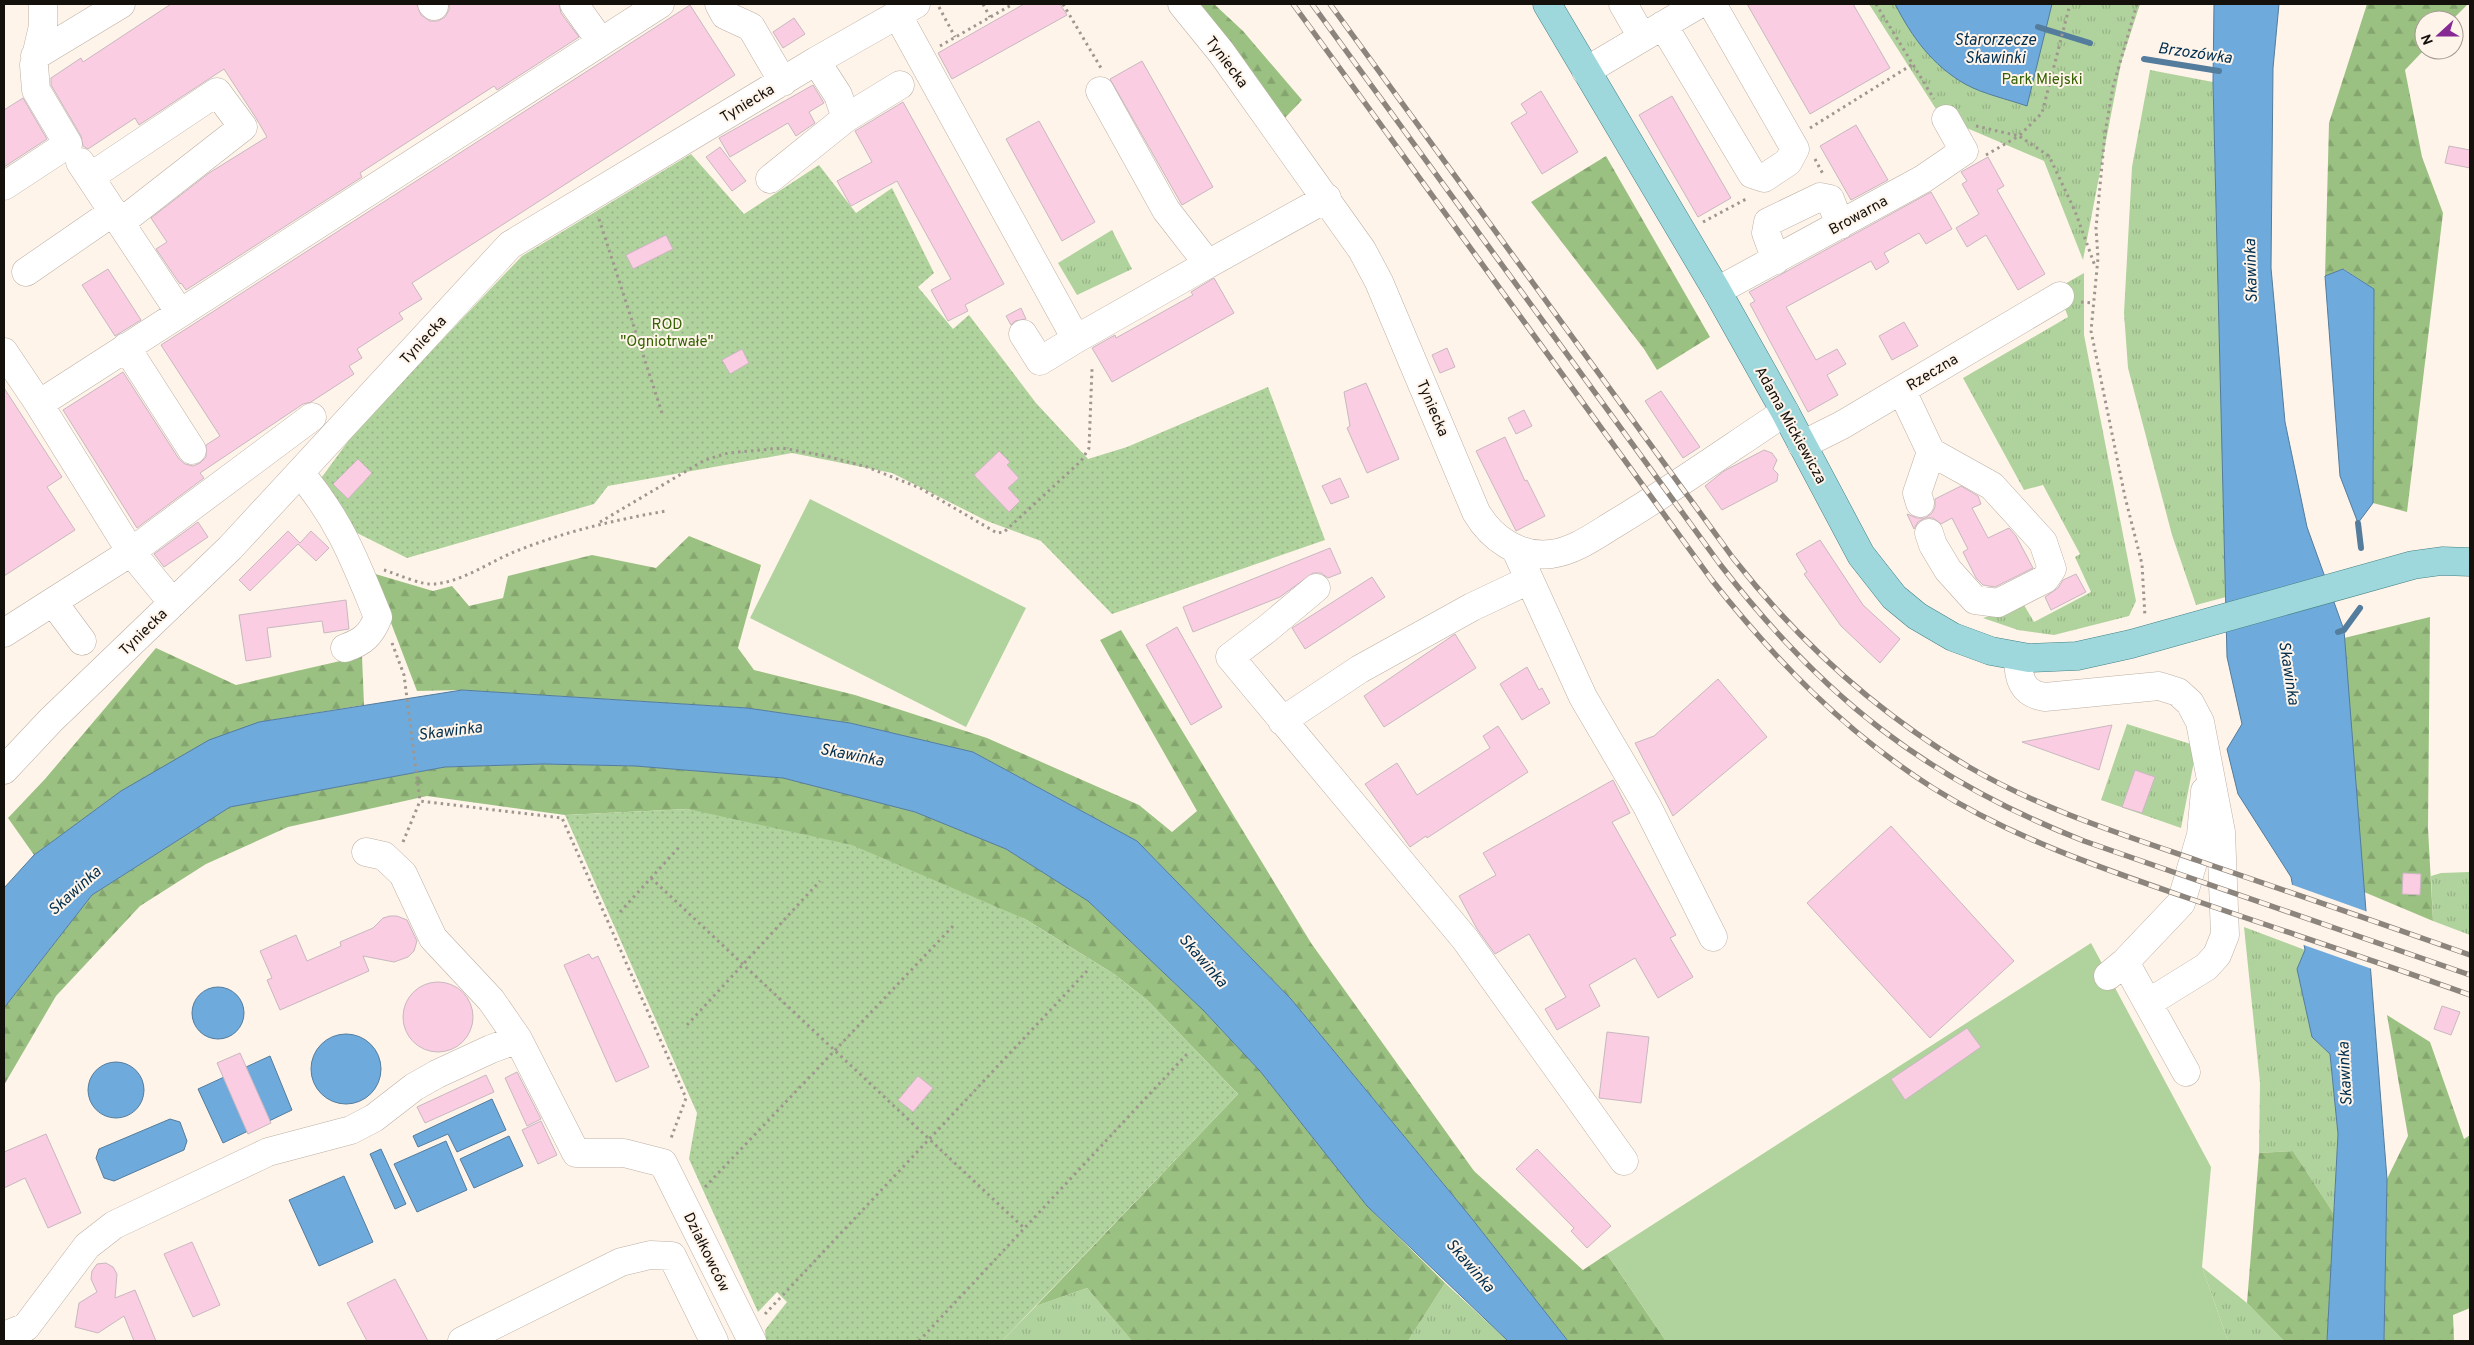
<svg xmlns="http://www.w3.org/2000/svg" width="2474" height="1345" viewBox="0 0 2474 1345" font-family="Overpass,sans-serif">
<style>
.grass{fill:url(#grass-tufts)}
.forest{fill:url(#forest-firs)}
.garden{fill:url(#garden-dots)}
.pitch{fill:#b0d29c}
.water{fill:#6eaadb;stroke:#537c9d}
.pier{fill:#fff4ea}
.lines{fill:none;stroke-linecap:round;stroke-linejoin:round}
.stream{stroke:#537c9d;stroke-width:6}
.building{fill:#facde2;stroke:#c8b8bf}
.minor-casing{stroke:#bcb0a4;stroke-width:29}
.major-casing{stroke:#448185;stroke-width:29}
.path{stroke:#9f978f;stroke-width:3;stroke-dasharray:2.5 4;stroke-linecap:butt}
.minor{stroke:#fff;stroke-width:28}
.major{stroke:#9ed8dd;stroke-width:28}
.rail-casing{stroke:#8c857e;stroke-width:5.5}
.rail{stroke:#fff4ea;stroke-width:4;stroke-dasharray:11;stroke-linecap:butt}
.labels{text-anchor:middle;stroke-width:4;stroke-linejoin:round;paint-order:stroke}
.street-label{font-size:15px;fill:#14100c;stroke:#fff4ea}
.park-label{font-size:15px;fill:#356204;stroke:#fff4ea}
.water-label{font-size:16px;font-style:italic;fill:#002f4f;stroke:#fff4ea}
</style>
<defs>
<pattern id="grass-tufts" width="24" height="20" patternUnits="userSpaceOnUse" patternTransform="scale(1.25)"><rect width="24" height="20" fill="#b0d29c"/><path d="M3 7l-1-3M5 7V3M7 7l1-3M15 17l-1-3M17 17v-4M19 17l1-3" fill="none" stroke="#96b385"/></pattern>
<pattern id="forest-firs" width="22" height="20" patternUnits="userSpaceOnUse" patternTransform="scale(1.25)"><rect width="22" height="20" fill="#9bc182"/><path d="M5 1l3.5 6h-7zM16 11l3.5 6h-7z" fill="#85a56f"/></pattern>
<pattern id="garden-dots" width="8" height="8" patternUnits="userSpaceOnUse" patternTransform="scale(1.25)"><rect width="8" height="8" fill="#b0d29c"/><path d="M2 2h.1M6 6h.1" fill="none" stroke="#96b385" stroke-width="1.8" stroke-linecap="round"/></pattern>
</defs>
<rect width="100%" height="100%" fill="#fff4ea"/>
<path class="grass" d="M1869,4H2140L2121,63L2083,260L2044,161L1941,117Z
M2150,70L2213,82L2226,597L2196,605L2172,535L2128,368L2124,313L2132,167Z
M1112,230L1132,269L1077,295L1058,263Z
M2084,273V335L2136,601L2129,616L2054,635L2018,630L1983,618L2024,605L2034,622L2091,592L2075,557L2080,554L2043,485L2024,490L1963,378L2068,317L2063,303V285Z
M2127,724L2197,746L2181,828L2101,800Z
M2470,872V935L2433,921L2431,876L2441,873Z
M2244,927L2305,950L2297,969L2312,1037L2330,1054L2338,1134L2334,1214L2293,1151L2259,1153L2260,1083Z
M2202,1267L2247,1303L2284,1341H2228Z
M1445,1283L1508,1341H1408Z
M1087,1288L1132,1341H1002L1036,1306Z"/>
<path class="forest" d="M1197,4H1214L1243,31L1302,100L1283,120Z
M2367,4H2468L2452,20H2424V50L2405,70L2422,157L2443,213L2407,512L2373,503L2374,289L2344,269L2325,276L2329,123Z
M1606,156L1710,337L1657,370L1644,349L1531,202Z
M689,536L761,565L738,648L754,670L855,695L987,738L1139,805L1172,832L1197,811L1100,640L1121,630L1311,943L1474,1171L1583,1270L1607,1254L1666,1341H1568L1469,1215L1291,999L1137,841L973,752L850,723L747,708L462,690L417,691L372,573L433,591L452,586L469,606L503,598L508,576L592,555L656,568Z
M2430,617L2428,828L2433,921L2364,892L2344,638Z
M156,648L236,685L362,656L364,705L259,722L121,791L34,855L8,818L45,779Z
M544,764L635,766L783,778L915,812L1006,849L1088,901L1203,1010L1260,1071L1367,1206L1445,1283L1408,1341H1132L1087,1288L1036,1306L1238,1094L1147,1000L1114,974L1025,919L688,809L565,815L427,796L288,827L206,864L140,906L56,996L4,1085V1008L92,895L230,807L445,767Z
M2387,1015L2430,1042L2464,1139L2470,1135V1308L2453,1315L2454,1341H2384L2387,1179L2408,1136Z
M2293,1151L2334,1214L2327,1341H2284L2247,1303L2259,1153Z"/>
<path class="garden" d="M691,154L744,214L819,165L856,213L892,188L934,273L918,287L953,329L969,315L1036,403L1088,459L1127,447L1268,387L1325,540L1112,614L1041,541L987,521L892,473L792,453L608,486L594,504L407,558L349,529L319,481L357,429L522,256Z
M688,809L852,845L1025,919L1114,974L1147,1000L1238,1094L1002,1341H766L765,1330L787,1302L777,1292L758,1312L689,1159L697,1113L565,815Z"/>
<path class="pitch" d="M810,499L1026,608L966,727L750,618Z
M2091,943L2211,1167L2202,1267L2228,1341H1666L1607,1254Z"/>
<path class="water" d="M1895,4H2052L2027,106C2007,99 1983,94 1965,84C1932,65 1912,37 1895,4Z
M2214,4H2279L2273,68L2271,268L2285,422L2307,527L2344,630L2387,1179L2384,1341H2327L2338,1134L2330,1054L2312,1037L2297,969L2305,950L2291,877L2238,794L2227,749L2242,724L2227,657L2213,82Z
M2343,269L2374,289L2373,503L2358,523L2340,476L2325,276Z
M462,690L747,708L850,723L973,752L1137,841L1291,999L1469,1215L1568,1341H1508L1367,1206L1260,1071L1203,1010L1088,901L1006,849L915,812L783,778L635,766L544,764L445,767L230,807L92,895L4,1008V888L34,855L121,791L209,740L259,722Z
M192 1013a26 26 0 1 1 52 0a26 26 0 1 1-52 0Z
M311 1069a35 35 0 1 1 70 0a35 35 0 1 1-70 0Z
M270,1056L292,1110L223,1143L198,1089Z
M88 1090a28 28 0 1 1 56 0a28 28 0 1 1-56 0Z
M492,1099L506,1130L457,1152L448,1134L418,1147L413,1136Z
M170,1119L180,1122L187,1141L184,1150L114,1181L104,1178L96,1158L99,1149Z
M509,1136L523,1166L474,1188L460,1159Z
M446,1141L467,1190L417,1212L394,1164Z
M381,1149L406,1204L395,1209L370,1154Z
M344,1176L373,1242L319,1266L289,1200Z"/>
<path class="pier" d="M2290,884L2368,912L2372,969L2301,944Z"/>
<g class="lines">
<path class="stream" d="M2038,27L2090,43
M2144,59L2219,71
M2358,523L2361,548
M2338,632L2344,630L2360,608"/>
</g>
<path class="building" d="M171,4H417L421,15L430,21H438L445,17L449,10V4H559L561,13L579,37L497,90L494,86L360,173L362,177L186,290L181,283L180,284L156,249L167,242L151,218L209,173L267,137L256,118L224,69L139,125L135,118L88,149L83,146L81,136L51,85V78L81,58L83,62Z
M1024,4H1060L1067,15L952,79L938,53Z
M1747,4H1853L1890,68L1810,114Z
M690,5L735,75L412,283L422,299L399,313L403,319L357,349L362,358L349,366L354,374L311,402L303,404L200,473L204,478L137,528L63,410L123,372L179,459L185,464L193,466L200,463L206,457V445L220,436L161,345Z
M794,18L805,34L783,48L773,32Z
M1142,61L1213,187L1182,205L1110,79Z
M813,85L824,103L809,112L815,123L796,136L788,123L730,157L719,138Z
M1541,91L1578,152L1542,174L1511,123L1527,113L1521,104Z
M1672,96L1731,198L1698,217L1639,115Z
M23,98L47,139L4,167V110Z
M903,102L1004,284L965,305L968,311L948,321L931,290L951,279L897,181L851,206L837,181L872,162L855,131Z
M1039,121L1095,222L1062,241L1006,139Z
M1856,125L1888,180L1851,200L1820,146Z
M2449,146L2470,150V168L2445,163Z
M720,147L746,181L732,191L706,157Z
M1988,157L2004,186L1997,190L2045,274L2018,290L1986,235L1967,247L1956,228L1979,214L1962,184L1967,181L1961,172Z
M1931,192L1952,229L1926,244L1919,233L1884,253L1889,262L1876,270L1871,261L1786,307L1816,360L1837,349L1846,364L1827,375L1838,395L1808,412L1750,304L1755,301L1749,292Z
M666,235L673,249L633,269L626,255Z
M108,269L141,320L115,336L82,285Z
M1214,278L1234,313L1112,382L1092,348L1115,335L1116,338L1193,295L1191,292Z
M1021,308L1026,319L1015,321L1011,325L1006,316Z
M1904,322L1918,346L1892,360L1879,336Z
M1447,348L1455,367L1440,373L1432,355Z
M742,349L749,363L730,374L722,360Z
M1366,383L1399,459L1367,473L1347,428L1350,426L1344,392Z
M4,388L62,477L47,487L75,530L4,576Z
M1661,391L1700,447L1683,458L1645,401Z
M1524,410L1532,426L1516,434L1508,418Z
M1505,437L1525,481L1527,480L1545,516L1516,531L1476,451Z
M1764,450L1772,453L1777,460L1773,469L1778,474L1777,481L1722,510L1705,486L1724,471Z
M999,451L1010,462L1007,465L1019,478L1008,488L1020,501L1009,512L974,475Z
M358,459L372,473L348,499L333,484Z
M1340,478L1349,497L1331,504L1322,486Z
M1961,486L1978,496L1981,504L1972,508L1988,538L2009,528L2016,536L2033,568L1995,587L1983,585L1976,578L1963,552L1968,549L1952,518L1941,524L1933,518H1925L1918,522L1914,529L1907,514L1917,518H1925L1932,513L1935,507V499Z
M198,522L208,537L164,567L154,554Z
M288,531L300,543L311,531L329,548L316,561L298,544L250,591L239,580Z
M1820,540L1863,605L1900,639L1880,663L1841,626L1804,574L1807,572L1796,554Z
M1330,548L1341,573L1328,578L1321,573H1313L1280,597L1193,632L1183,607Z
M2076,574L2086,592L2051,610L2045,597L2058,588L2063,580Z
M1372,577L1385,597L1305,649L1292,628Z
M346,600L349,629L324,633L322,621L267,628L271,657L246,661L239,615Z
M1177,627L1222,707L1191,725L1146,645Z
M1455,634L1476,668L1384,727L1364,696Z
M1527,667L1539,690L1542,688L1550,703L1522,720L1500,684Z
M1718,679L1767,737L1673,816L1635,743L1654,736Z
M2112,725L2099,770L2022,742Z
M1498,726L1528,772L1427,838L1426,836L1410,847L1365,784L1397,763L1417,795L1490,748L1483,736Z
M2135,770L2155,777L2142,813L2122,807Z
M1613,780L1630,813L1612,822L1676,935L1670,938L1693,977L1658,998L1635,958L1589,985L1600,1006L1557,1030L1545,1009L1566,997L1529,934L1495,954L1477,929L1459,896L1496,875L1483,853Z
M1891,826L2014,961L1930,1038L1807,903Z
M2403,873L2421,874L2420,895L2402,894Z
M390,916H397L407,920L417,941L414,951L408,957L394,962L363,956L369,971L280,1010L267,980L272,978L260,951L296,935L307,961L341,946L340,942L373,928L383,918Z
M589,954L592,959L598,956L649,1067L616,1082L564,965Z
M403 1017a35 35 0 1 1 70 0a35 35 0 1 1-70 0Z
M2442,1006L2460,1012L2451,1035L2434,1029Z
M1967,1028L1981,1047L1905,1100L1891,1079Z
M1607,1032L1649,1037L1641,1103L1599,1098Z
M240,1053L271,1123L248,1134L217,1063Z
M517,1072L541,1119L527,1126L505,1078Z
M486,1075L494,1092L425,1123L417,1107Z
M918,1076L933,1088L913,1112L898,1100Z
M541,1121L557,1155L538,1164L522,1130Z
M46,1134L81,1213L48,1228L25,1178L4,1188V1152Z
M1537,1149L1611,1226L1587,1248L1571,1231L1574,1228L1516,1169Z
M192,1242L220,1305L193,1317L164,1254Z
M106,1263L113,1267L117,1274L115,1298L135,1290L156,1341H134L124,1316L98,1333L75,1327L79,1303L97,1292L91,1279L92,1271L97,1264Z
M395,1279L428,1341H367L347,1303Z"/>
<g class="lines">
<g class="minor-casing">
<path id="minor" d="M432,4L434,6
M574,4L601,42
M719,4L725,15L751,27L783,82
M1182,4L1221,52L1362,250L1379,282L1476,512C1491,538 1519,558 1551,554C1575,551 1596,535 1616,523C1674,488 1729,449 1785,412
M1623,4L1642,37
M897,14L1076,339L1208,264L1166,210L1100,91
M1663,25L1752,174L1764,178L1788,162L1795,149L1712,4
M35,56L121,4
M1586,71L1699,4
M846,118L900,85
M80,162L180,313
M90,177L217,92L243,127L120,223
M770,179L846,118L838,95L816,61
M4,186L68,144L36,90L34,65L43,26V4
M1776,260L1766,233L1768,222L1820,197L1830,199L1840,225
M1208,264L1327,198
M26,272L113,212
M1717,291L1923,179L1964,151L1946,119
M1023,334L1040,361L1076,339
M126,347L192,450
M4,352L39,404L660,4
M1902,391L1931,452L1917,493L1920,503
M39,404L131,552L312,417
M1802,445L1842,425L2060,296
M300,473C340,520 355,561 378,617C371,635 363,642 345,648
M1929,533L1933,545L1948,570L1975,600L1998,603L2045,579L2052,569L2043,542L1992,486L1931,452
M1515,548L1583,697L1647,806L1713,937
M1316,588L1267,629L1230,657L1465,939L1624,1161
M53,602L82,641
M4,633L131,552L173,603
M2018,657C2018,678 2022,694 2045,697L2159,686L2178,692L2190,703L2200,722L2221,832L2225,935L2217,955L2206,967L2148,1003
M1282,721L1360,669L1472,607L1529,580
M4,770L51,720L230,548L510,245L816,61L916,4
M366,852L384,856L403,874L433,938L491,1000L518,1039L576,1153H624L663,1163L752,1341
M2125,962L2186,1072
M2108,976L2125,962L2181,903L2201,835L2205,791
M4,1336L26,1327L87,1246L114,1225L268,1152L351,1130L374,1118L414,1087L437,1074L491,1049L518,1039
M462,1341L621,1262L650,1255L672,1256L714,1341"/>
</g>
<g class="major-casing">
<path id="major" d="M1547,4L1717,291L1785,412L1861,555L1894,597L1917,616L1953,637L1991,651L2029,658L2077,656L2131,644L2413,565L2442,561L2470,562"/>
</g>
<path class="path" d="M983,4L990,17
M1063,4L1101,68
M1876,4L1934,99
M2137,4L2113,87L2105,133L2096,228L2098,258L2091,331L2125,497L2142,564L2145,617
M939,7L955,37
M940,46L1013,4
M1976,126L2019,136L2042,113L2070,4
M1810,128L1913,64
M1986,155L2019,136L2049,156L2075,211L2095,266
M1815,159L1823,174
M599,219L663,416
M1703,222L1748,198
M2081,302L2093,303
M600,522L705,460L728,453L782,448L826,456L867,467L920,488L997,533L1004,532L1081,461L1089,448L1092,369
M384,570C397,574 423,586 435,584C465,581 492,560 519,550C567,531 615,520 666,511
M392,643L404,675L420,801L562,818L686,1098L670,1141
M403,842L420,801
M651,878L1024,1228
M620,912L681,845
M687,1025L820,881
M705,1187L955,924
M765,1314L1088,970
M919,1341L1187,1054"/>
<use href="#minor" class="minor"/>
<use href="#major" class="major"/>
<g class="rail-casing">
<path id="rail" d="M1293,4L1711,579C1775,660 1845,732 1933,788C2011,837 2098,867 2185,897C2280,930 2376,961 2470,995
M1312,4L1719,563C1822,697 1926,779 2084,841L2470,975
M1330,4L1733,558C1799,642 1877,713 1969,767C2041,809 2121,834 2199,861C2289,892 2380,923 2470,955"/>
</g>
<use href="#rail" class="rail"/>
</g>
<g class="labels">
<g class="street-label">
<text transform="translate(1227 62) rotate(53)" y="5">Tyniecka</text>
<text transform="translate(747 103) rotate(-31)" y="5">Tyniecka</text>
<text transform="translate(1858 215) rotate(-29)" y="5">Browarna</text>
<text transform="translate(423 340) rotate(-47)" y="5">Tyniecka</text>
<text transform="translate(1932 372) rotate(-31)" y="5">Rzeczna</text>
<text transform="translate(1433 408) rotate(67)" y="5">Tyniecka</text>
<text transform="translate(1791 425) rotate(61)" y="5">Adama Mickiewicza</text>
<text transform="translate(143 632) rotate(-44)" y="5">Tyniecka</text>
<text transform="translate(707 1252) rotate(64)" y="5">Działkowców</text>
</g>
<g class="park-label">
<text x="2042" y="84">Park Miejski</text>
<text x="667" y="329">ROD<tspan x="667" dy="17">"Ogniotrwałe"</tspan></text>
</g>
<g class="water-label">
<text x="1995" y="45">Starorzecze<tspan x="1995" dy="18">Skawinki</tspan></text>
<text transform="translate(2195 52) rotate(8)" y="6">Brzozówka</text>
<text transform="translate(2250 271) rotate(-92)" y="6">Skawinka</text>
<text transform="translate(2290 673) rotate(81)" y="6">Skawinka</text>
<text transform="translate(450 730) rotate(-7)" y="6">Skawinka</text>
<text transform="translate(852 754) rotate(11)" y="6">Skawinka</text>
<text transform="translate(74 890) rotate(-42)" y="6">Skawinka</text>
<text transform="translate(1204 960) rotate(49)" y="6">Skawinka</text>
<text transform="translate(2344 1074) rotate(-93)" y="6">Skawinka</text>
<text transform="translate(1471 1265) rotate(49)" y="6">Skawinka</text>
</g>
</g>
<rect width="2474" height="1345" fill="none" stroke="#14100c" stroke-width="10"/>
<g transform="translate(2439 35) rotate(249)"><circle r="24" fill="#fff4ea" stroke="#a19991"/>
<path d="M0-4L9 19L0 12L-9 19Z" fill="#862994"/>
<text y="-8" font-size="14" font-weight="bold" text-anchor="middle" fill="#14100c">N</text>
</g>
</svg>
